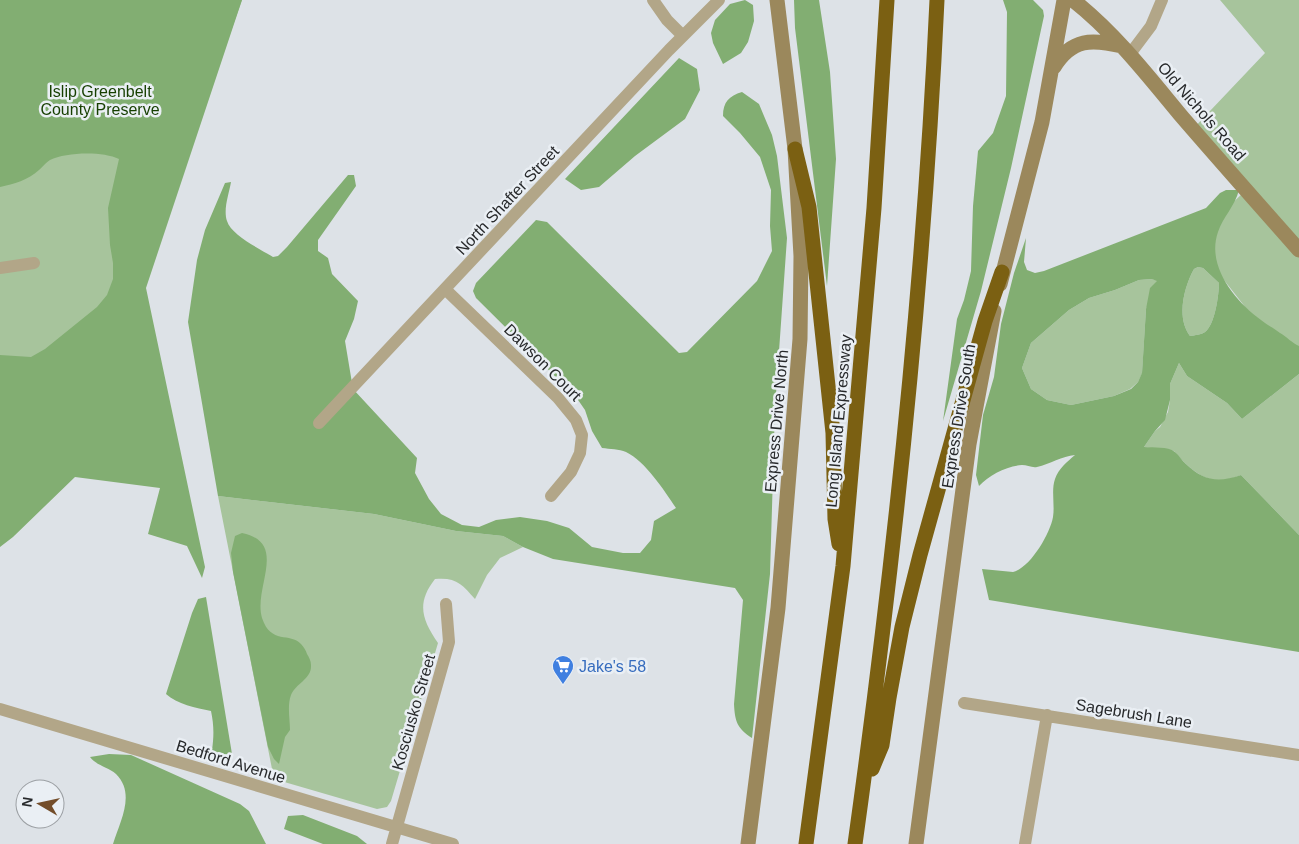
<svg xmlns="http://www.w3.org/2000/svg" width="1299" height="844" viewBox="0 0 1299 844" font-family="Arial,sans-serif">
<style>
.green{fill:#a7c49c}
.forest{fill:#82ae72;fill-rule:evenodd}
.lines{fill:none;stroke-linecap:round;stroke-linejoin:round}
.street{stroke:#b2a688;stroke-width:12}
.secondary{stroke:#9b885c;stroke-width:15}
.highway{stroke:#7b6012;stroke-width:15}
.labels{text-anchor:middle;stroke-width:5;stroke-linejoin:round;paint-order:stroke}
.park-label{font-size:16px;fill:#163f00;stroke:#eaeff4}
.street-label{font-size:16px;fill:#27292b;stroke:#eaeff4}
.shop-label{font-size:16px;fill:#366cbe;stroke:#eaeff4;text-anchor:start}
</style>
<rect width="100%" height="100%" fill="#dde2e7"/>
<path class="green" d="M0,0H242L156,242L0,463Z
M1220,0H1299V357L1286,359L1195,243L1203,231L1244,192L1191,131L1265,53Z
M1198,267L1203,268L1219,283C1219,294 1215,325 1205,332C1201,335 1195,335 1190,336C1176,318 1184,287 1194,269Z
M1152,279L1158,280L1146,309L1142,374L1138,382L1130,389L1114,396L1071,405L1047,400L1031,389L1022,368L1031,343L1069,310L1089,298L1115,290L1139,280Z
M1179,363L1187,376L1227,403L1242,419L1299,374V535L1241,475C1236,477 1230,479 1225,480C1203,483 1187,466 1174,451L1144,447L1155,431L1160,427L1168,412L1170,400V384Z
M218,496L374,514L456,531L503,536L523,547L500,558L487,575L475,599C462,584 456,577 435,579C416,603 422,620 438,643L391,801L387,807L377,809L274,779Z"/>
<path class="forest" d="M0,0H242L146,288L205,567L202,578L187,546L148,534L160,488L75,477L13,537L0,547V355L31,357L45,349L97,307L107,295L113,279V263L110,245L108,208L119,159C103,151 66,152 50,160C45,163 43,167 39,170C28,180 14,184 0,187Z
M745,0L753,5L754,21L748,42L741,53L723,64L713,43L711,33L715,20L730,4Z
M794,0H819L830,72L836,159L827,286L795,28Z
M1003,0H1033L1043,10L1044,16L1011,168L981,291L943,421L957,319L964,300L971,271L973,206L978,151L993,133L1006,96L1007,12Z
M679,58L697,69L700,90L685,119L635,156L599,187L581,190L565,179Z
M742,92L759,104L772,135L777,156L787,238L775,408L770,574L752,738C737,728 735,722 734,704L743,600L735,588L553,559L523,547L503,536L456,531L374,514L218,496L188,322L197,260L205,230L225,183L231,182C229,194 223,209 227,221C231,235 260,249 273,257L278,256L287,247L348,175H354L356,186L318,240V251L328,258L332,274L358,301L354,319L345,341L353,389L417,458L415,473L429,499L441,514L462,525L479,527L496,520L520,517L547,521L569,528L592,547L623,553H640L651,540L654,521L676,508C664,490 645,461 626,452C619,449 610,449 602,448L592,431L585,410L576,397L476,298L473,291L476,283L536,220L547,222L679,353L687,352L757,281L772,251L770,226L771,190L760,157L740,133L723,116C723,102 729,96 742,92Z
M1226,190H1239C1235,206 1223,217 1218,232C1206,266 1235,301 1261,320C1267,325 1274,328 1280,333C1287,337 1292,343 1299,346V374L1242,419L1227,403L1187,376L1179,363L1170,384V400L1165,420L1155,431L1144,447C1154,448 1167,446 1175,452C1179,455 1182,461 1186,464C1204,481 1218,483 1241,475L1299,535V652L989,600L982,569L1013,572C1030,568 1050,534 1053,517C1055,505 1051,490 1055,479C1059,468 1067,462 1075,455C1062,456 1050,464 1037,467C1032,468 1027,465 1022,465C1007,466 989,475 979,486L976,475L983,415L994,377L1001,324L1014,273L1026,238L1024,262L1027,270L1035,273L1044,271L1206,208L1220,193ZM1198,267L1203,268L1219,283C1219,294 1215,325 1205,332C1201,335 1195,335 1190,336C1176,318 1184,287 1194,269ZM1152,279L1157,281L1150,288L1146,309L1142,373L1138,382L1131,389L1114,396L1071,405L1047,400L1031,389L1022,368L1031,343L1069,310L1089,298L1115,290L1139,280Z
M242,533C289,543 253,587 262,618C271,645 290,632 301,644C304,647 306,651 307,654C309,657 311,661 311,665C312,679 296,683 291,695C287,706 290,719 290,730L285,737L279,764L274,759L268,747L233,572L231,553L235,536Z
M206,597L232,754L216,755L212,750C214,736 214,725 211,711C196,708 177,704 166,694L192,613L198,599Z
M109,754L131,755L240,804L249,811L266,844H113C120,821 136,794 116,774C108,767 97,766 90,757Z
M303,815L357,836L367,844H323L284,829L288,816Z"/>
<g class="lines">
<path class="street" d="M653,0L667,20L683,36
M1130,54L1151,26L1162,0
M0,268L34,263
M445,289L558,398L576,420L582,435L580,453L571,472L551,496
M319,423L669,50L719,0
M964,703L1299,755
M0,709L453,844
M392,844L449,642L446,604
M1025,844L1047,715"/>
<path class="secondary" d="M1073,0C1116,34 1148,76 1183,118C1221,162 1260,206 1299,250
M1054,67C1072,38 1092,39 1122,46
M1000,284L1042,122L1064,0
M748,844L778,608L800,339L801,256L795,149L777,0
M916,844L969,444L994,311"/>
<path class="highway" d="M795,149L809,207L833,433L835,519L839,544
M872,769L882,745L889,698L902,627L920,555L985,321L1002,272
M806,844L843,566L874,208L887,0
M855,844C894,564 924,282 937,0"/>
</g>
<defs>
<g id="supermarket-pin" transform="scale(1.125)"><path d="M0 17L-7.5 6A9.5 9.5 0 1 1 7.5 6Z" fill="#3f7fe0" stroke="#eaeff4"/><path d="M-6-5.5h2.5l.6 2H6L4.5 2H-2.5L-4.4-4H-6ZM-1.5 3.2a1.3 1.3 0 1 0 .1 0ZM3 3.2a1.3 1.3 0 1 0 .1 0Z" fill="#fff"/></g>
</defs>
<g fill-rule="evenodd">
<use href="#supermarket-pin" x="563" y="666"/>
</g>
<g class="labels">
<g class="park-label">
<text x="100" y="97">Islip Greenbelt<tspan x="100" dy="18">County Preserve</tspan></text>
</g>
<g class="street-label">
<text transform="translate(1202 111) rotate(49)" y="6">Old Nichols Road</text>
<text transform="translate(507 200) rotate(-47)" y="6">North Shafter Street</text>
<text transform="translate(543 362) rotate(45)" y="6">Dawson Court</text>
<text transform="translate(958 416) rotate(-81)" y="6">Express Drive South</text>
<text transform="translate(776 421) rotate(-85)" y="6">Express Drive North</text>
<text transform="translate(838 421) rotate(-85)" y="6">Long Island Expressway</text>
<text transform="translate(413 712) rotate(-74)" y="6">Kosciusko Street</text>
<text transform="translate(1134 713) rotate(9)" y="6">Sagebrush Lane</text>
<text transform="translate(231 761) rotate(17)" y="6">Bedford Avenue</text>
</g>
<g class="shop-label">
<text x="579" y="672">Jake's 58</text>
</g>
</g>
<g transform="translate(40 804) rotate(279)"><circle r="24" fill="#eaeff4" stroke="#9ca0a4"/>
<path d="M0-4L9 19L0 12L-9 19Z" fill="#734d2a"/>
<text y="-8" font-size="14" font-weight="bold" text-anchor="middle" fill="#27292b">N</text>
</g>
</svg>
